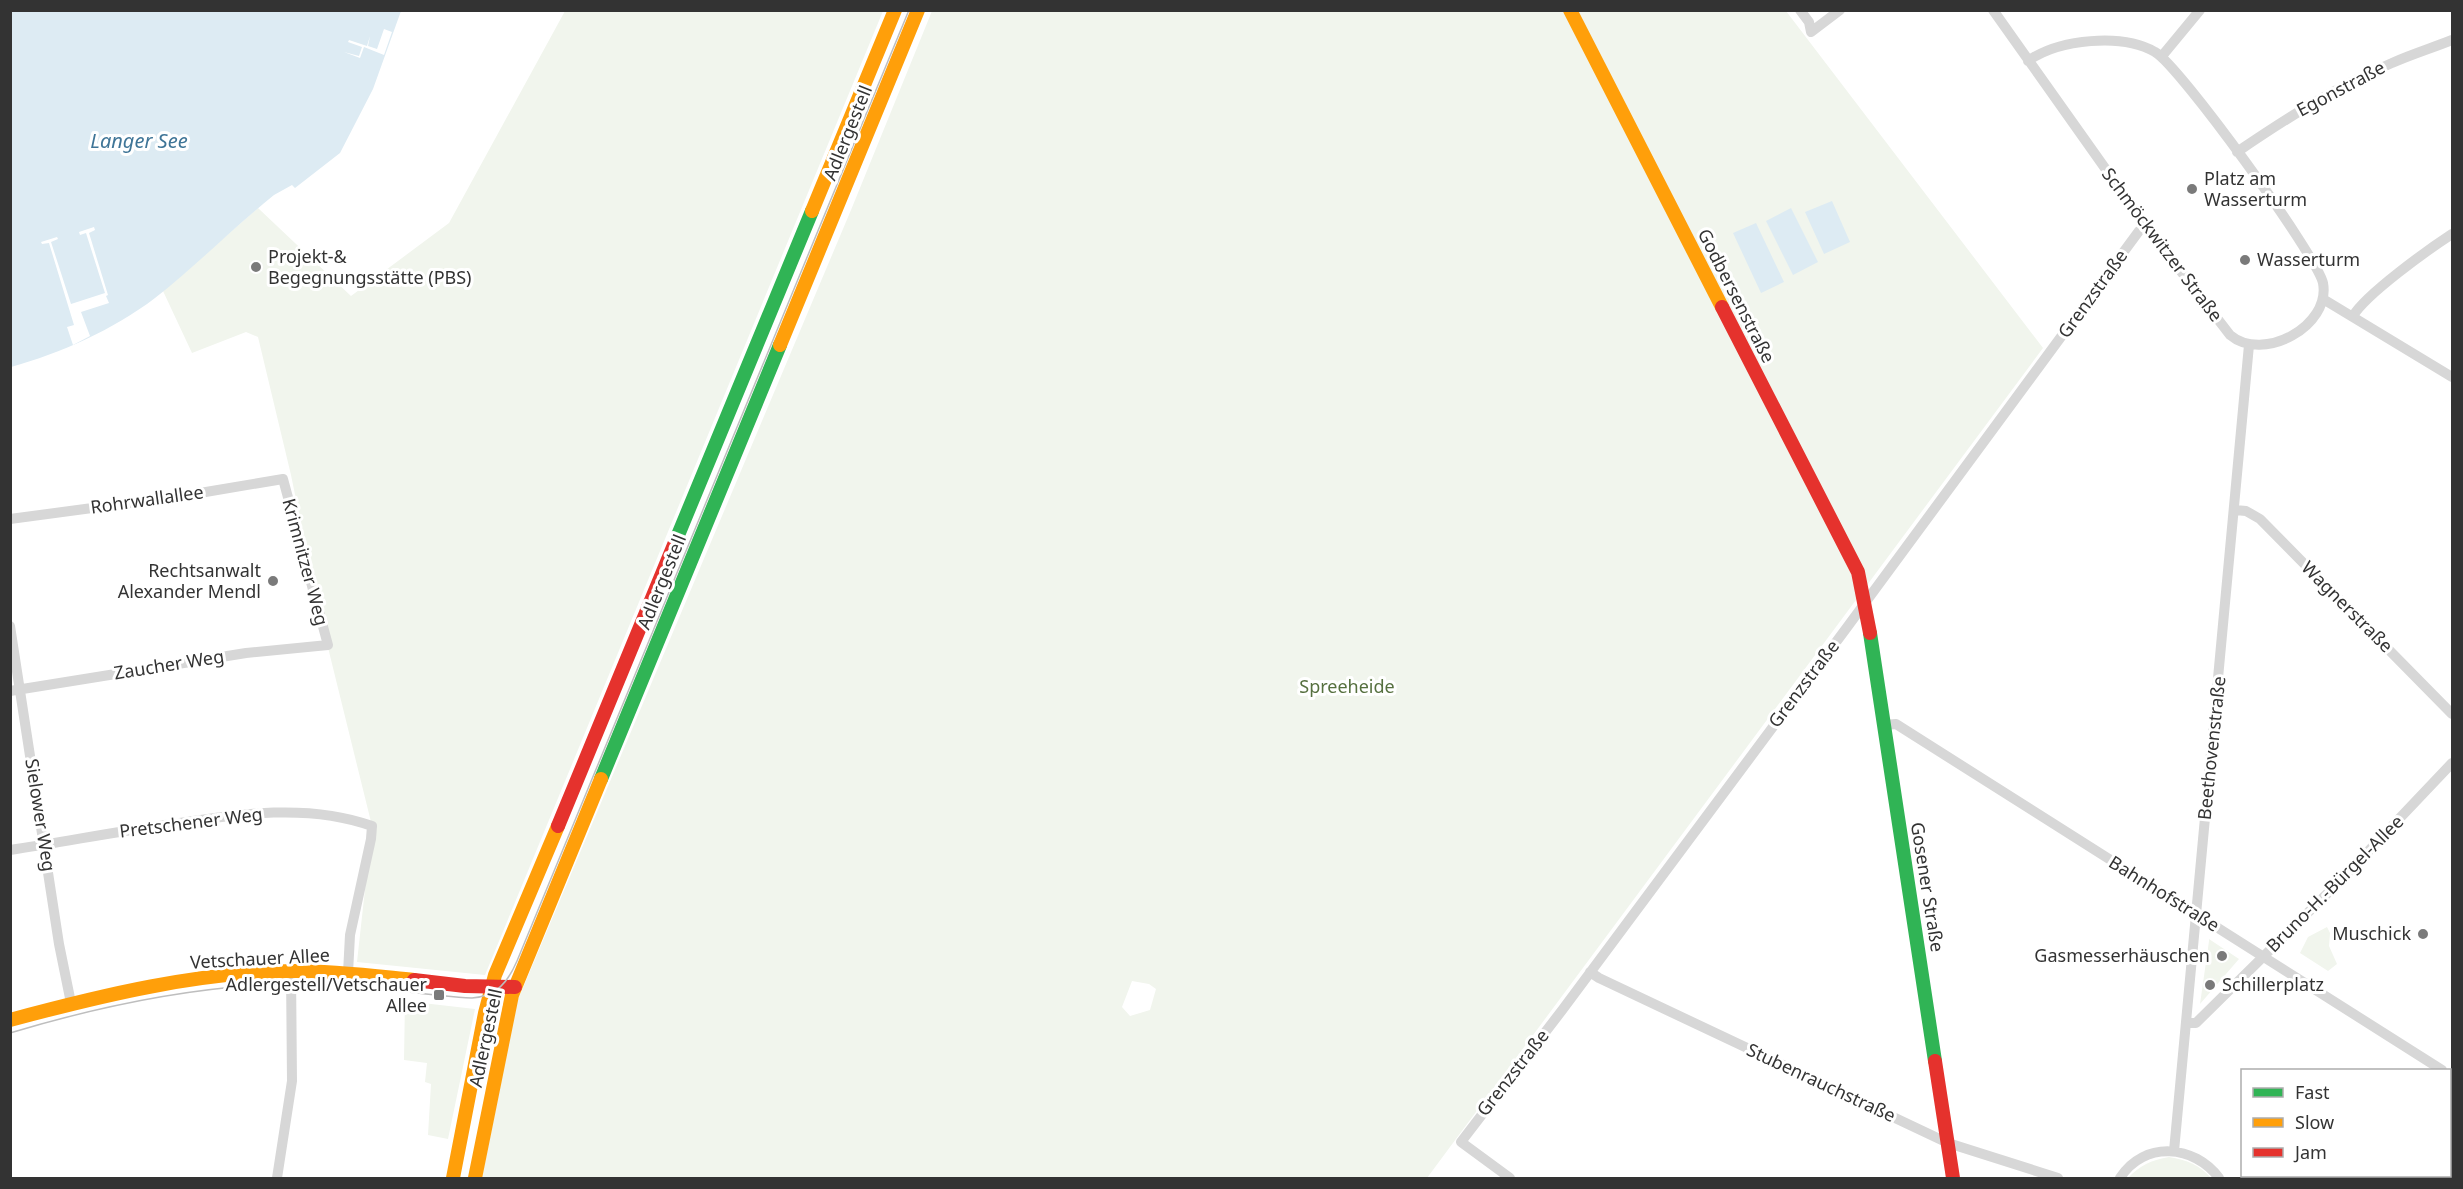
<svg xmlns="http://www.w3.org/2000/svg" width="2463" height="1189" viewBox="0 0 2463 1189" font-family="'Noto Sans',sans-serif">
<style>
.green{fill:#f1f5ed;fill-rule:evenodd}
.water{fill:#ddebf3}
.pier{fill:#fff}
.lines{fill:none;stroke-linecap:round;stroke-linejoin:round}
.street{stroke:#d7d7d7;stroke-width:10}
.fast{stroke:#30b455;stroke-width:14}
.slow{stroke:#ff9f0a;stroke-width:14}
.jam{stroke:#e5322d;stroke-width:14}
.tram{stroke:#bebebe;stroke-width:1.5}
.poi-dot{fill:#7a7a7a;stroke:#fff;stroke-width:2}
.labels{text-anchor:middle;stroke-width:6;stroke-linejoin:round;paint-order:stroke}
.street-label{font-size:18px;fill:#333;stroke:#fff}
.poi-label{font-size:18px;fill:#333;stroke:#fff;text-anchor:start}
.park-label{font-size:18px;fill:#56703f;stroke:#fff}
.water-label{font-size:20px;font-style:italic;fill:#3f7597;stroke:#fff}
</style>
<rect width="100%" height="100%" fill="#fff"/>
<path class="green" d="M565,11H883L485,975L357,962L372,826L318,607L291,475L258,337L246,332L192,353L163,291L258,208L351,296L449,223Z
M932,11H1786L2043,348L1427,1178H482L517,1002L851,210ZM1132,981L1149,984L1156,989L1150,1010L1130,1016L1122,1007Z
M2327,927L2330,933L2329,946L2337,964L2328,971L2300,953L2308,937Z
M2209,939L2239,959L2200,1004L2209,941Z
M405,1001L475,1009L448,1139L428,1135L431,1084L425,1082L427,1063L404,1060Z
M2169,1157C2187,1160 2200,1165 2211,1178H2128C2140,1165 2152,1160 2169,1157Z"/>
<path class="water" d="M10,11H401L373,89L340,153L295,188L292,185L274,195C233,228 196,266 155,298C113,330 61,353 11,367Z
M1832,201L1850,242L1824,254L1805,212Z
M1791,208L1818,262L1793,275L1766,221Z
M1756,223L1784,282L1761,293L1733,233Z"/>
<path class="pier" d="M384,29L392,32L384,55L364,47L360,58L344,52L359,56L362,47L348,42L349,40L367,46L370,36L368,46L377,49Z
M94,227L95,230L89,233L108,295L106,296L109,303L81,312L90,336L73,345L67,327L74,325L49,243L42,244L41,242L57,237L58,239L51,242L71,304L105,293L86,233L80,235L79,232Z"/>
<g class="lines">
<path class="street" d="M1800,10L1809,22L1811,32L1840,10
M1993,10L2146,226L2230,335C2263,363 2331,326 2323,283C2317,256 2179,65 2155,52C2122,33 2059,39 2028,61
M2162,56L2200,10
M2237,152C2287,118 2337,86 2392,63C2412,54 2432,48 2452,40
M2323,299L2452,377
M2353,316C2366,294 2429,249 2452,234
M2235,510L2246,511L2260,519L2452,714
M10,519L182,496L283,479L328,645L246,653L10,691
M10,626L59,944L71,1003
M1884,725L1896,724L2442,1070
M10,850C65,842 118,831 173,824C238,814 308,803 372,826L371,839L350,935L348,973
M1590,972L1599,978L1948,1143L2058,1178
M2187,1023H2196L2342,879L2452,763
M2450,1075L2452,1077
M2174,1151L2249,345
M2450,1153L2452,1149
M277,1178L292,1081L291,971
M1510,1178L1461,1142L1563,1009L1848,626L2139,231L2146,226
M2120,1178C2144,1140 2195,1145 2219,1178
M2430,1178L2432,1176"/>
<path class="fast" d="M676,540L812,211
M1870,633L1935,1061
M601,779L780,345"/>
<path class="slow" d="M1570,10L1722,307
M812,211L895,10
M780,345L918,10
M10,1020C103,995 198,972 295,971C335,971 374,976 414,980
M453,1178L485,1013L495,975L558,826
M475,1178L512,995L601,779"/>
<path class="jam" d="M1722,307L1858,572L1870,633
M558,826L676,540
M414,980L465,986L515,987
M1935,1061L1953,1178"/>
<path class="tram" d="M10,1033C113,1002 223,980 331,984C378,986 425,996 472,998C497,996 508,982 517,961L909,10"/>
</g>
<g class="poi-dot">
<circle cx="2192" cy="189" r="6"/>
<circle cx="2245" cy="260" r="6"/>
<circle cx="256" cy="267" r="6"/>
<circle cx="273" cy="581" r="6"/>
<circle cx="2423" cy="934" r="6"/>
<circle cx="2222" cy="956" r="6"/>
<circle cx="2210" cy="985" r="6"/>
<rect x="433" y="989" width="12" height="12" rx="3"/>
</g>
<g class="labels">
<g class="street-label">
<text transform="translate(2341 89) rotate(-28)" y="6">Egonstraße</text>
<text transform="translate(848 133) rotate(-68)" y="6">Adlergestell</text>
<text transform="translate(2162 245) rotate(53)" y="6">Schmöckwitzer Straße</text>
<text transform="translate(2093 294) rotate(-54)" y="6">Grenzstraße</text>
<text transform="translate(1736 296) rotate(63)" y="6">Godbersenstraße</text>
<text transform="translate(147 500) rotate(-8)" y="6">Rohrwallallee</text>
<text transform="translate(305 562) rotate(75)" y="6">Krimnitzer Weg</text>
<text transform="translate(662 582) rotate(-68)" y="6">Adlergestell</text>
<text transform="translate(2347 607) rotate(45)" y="6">Wagnerstraße</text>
<text transform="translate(169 665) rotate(-9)" y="6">Zaucher Weg</text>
<text transform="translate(1804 684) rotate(-53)" y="6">Grenzstraße</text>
<text transform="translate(2212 748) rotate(-84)" y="6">Beethovenstraße</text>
<text transform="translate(40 815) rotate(81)" y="6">Sielower Weg</text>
<text transform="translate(191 823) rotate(-7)" y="6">Pretschener Weg</text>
<text transform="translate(2335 884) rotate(-45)" y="6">Bruno-H.-Bürgel-Allee</text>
<text transform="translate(1927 887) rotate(81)" y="6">Gosener Straße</text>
<text transform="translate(2164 894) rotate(32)" y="6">Bahnhofstraße</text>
<text transform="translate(260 959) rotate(-3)" y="6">Vetschauer Allee</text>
<text transform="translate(486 1038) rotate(-78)" y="6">Adlergestell</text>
<text transform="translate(1513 1073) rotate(-52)" y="6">Grenzstraße</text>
<text transform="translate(1821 1083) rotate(25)" y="6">Stubenrauchstraße</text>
</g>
<g class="poi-label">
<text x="2204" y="185">Platz am<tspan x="2204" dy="21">Wasserturm</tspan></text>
<text x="268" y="263">Projekt-&amp;<tspan x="268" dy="21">Begegnungsstätte (PBS)</tspan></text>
<text x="2257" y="266">Wasserturm</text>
<text x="261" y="577" text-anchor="end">Rechtsanwalt<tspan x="261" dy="21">Alexander Mendl</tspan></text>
<text x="2411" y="940" text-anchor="end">Muschick</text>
<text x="2210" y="962" text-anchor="end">Gasmesserhäuschen</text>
<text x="427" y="991" text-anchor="end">Adlergestell/Vetschauer<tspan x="427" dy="21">Allee</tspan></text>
<text x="2222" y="991">Schillerplatz</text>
</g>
<g class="park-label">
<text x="1347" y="693">Spreeheide</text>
</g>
<g class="water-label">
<text x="139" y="148">Langer See</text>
</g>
</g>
<rect width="2463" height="1189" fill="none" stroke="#333333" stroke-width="24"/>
<rect x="2241" y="1069" width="210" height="108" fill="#ffffff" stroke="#adadad" stroke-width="1.5"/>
<rect x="2253" y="1088" width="30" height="9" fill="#30b455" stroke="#adadad" stroke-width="1.5"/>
<text x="2295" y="1099" font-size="18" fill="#333333">Fast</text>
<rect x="2253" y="1118" width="30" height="9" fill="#ff9f0a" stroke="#adadad" stroke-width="1.5"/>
<text x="2295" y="1129" font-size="18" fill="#333333">Slow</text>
<rect x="2253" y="1148" width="30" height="9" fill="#e5322d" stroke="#adadad" stroke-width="1.5"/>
<text x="2295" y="1159" font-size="18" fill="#333333">Jam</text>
</svg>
